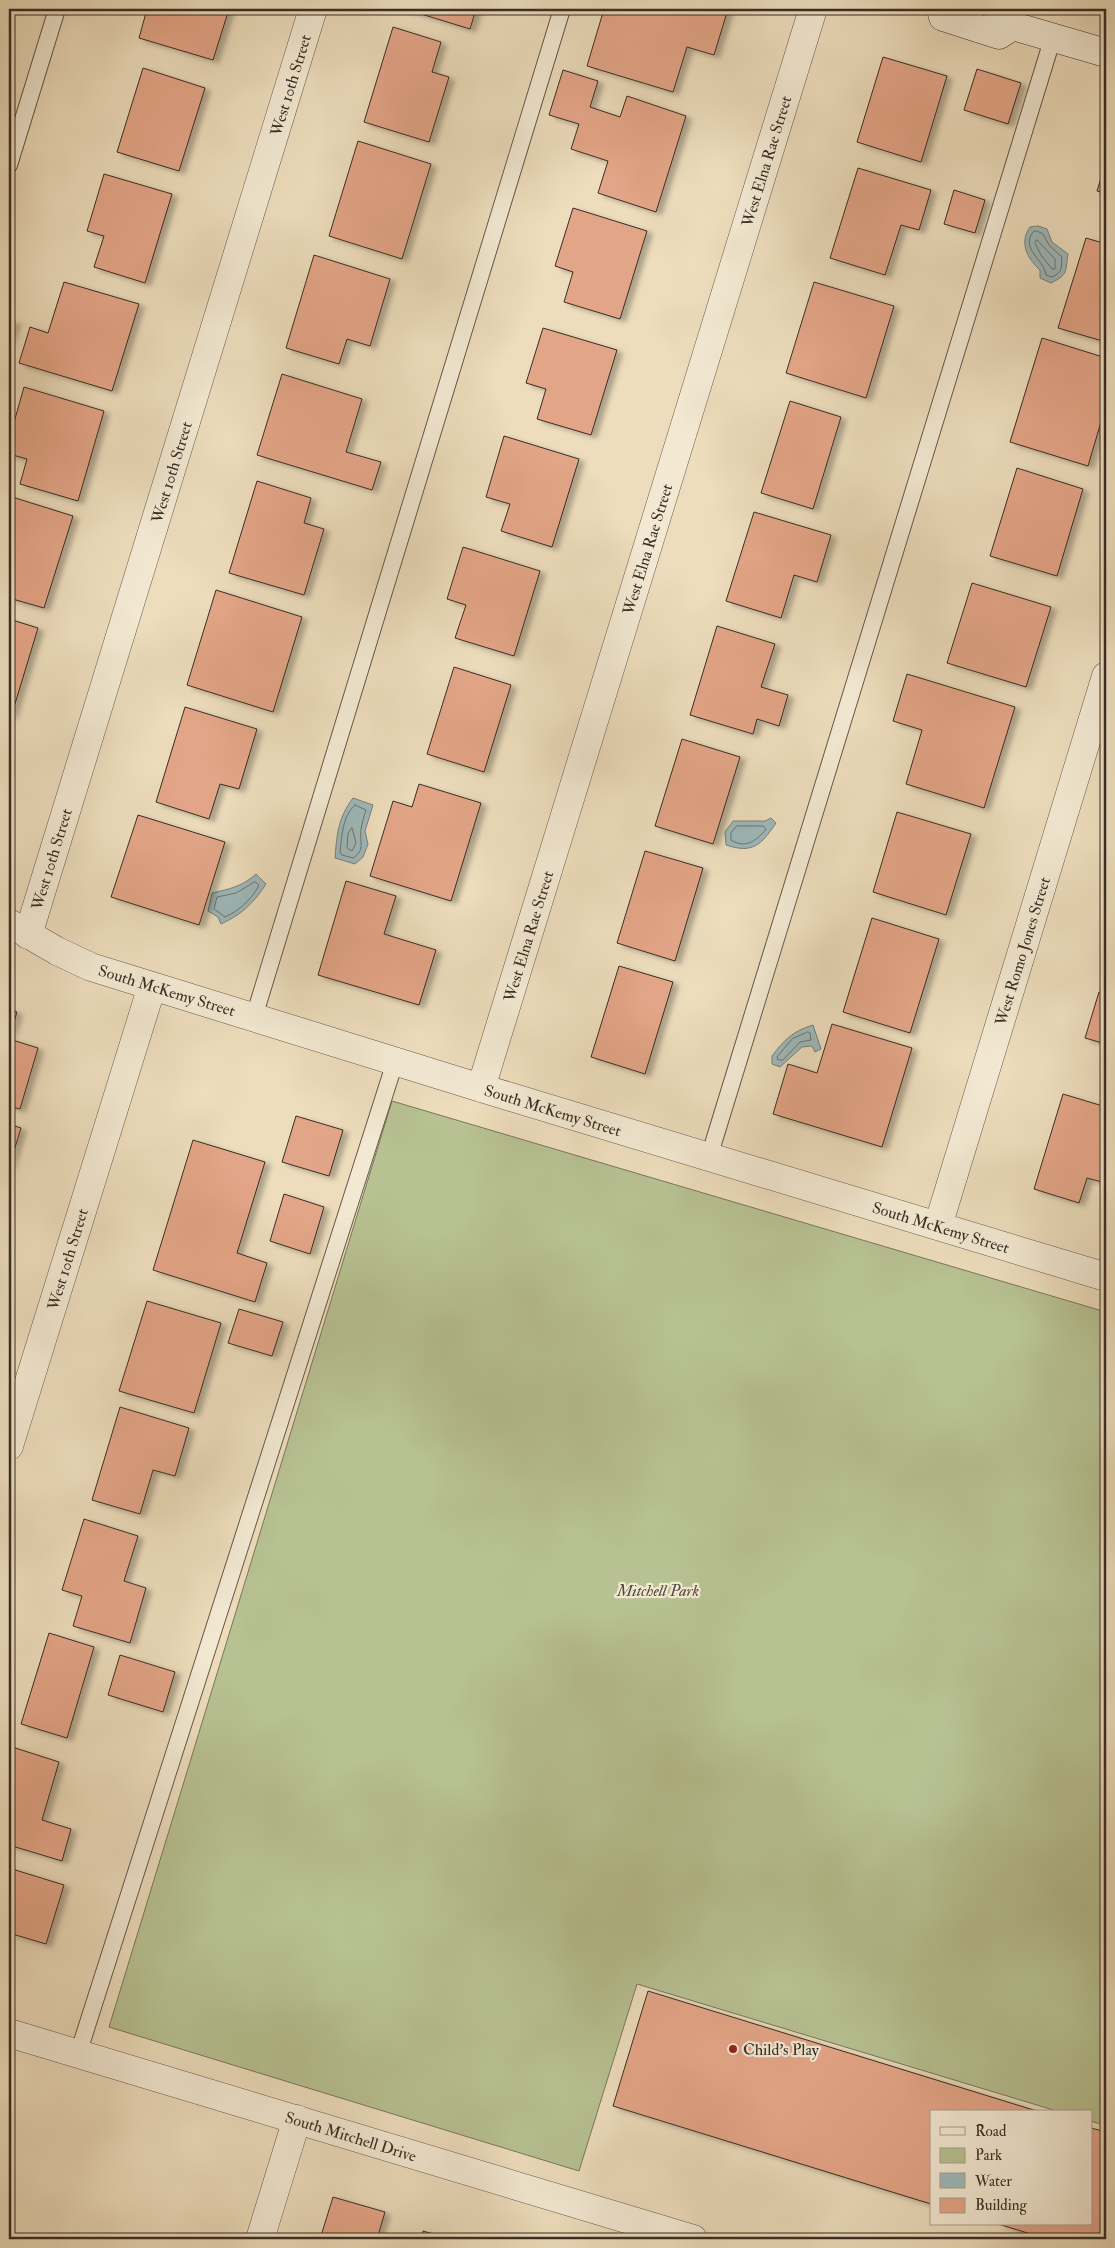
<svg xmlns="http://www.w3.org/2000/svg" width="1115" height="2248" viewBox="0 0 1115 2248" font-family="'IM FELL Double Pica',serif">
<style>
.green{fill:#b7c192;stroke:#78775c}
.water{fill:#9eb9bb;stroke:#76817f}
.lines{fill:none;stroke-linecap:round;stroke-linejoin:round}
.shore{stroke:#6c7370;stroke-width:1}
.building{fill:#e3a587;stroke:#392d26;filter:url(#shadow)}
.lane-casing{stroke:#66594c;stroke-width:18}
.street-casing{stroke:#66594c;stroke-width:29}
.secondary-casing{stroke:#392d26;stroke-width:29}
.lane{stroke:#f3e9d3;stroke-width:16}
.street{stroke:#f3e9d3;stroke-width:28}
.secondary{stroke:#f3e9d3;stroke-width:28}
.poi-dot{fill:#8f2418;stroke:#f3e9d3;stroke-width:2}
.labels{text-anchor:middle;stroke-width:4.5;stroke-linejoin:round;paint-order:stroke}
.street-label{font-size:16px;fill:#392d26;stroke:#f3e9d3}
.park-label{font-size:16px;font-style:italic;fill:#524b3c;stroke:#f3e9d3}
.poi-label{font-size:16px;fill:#392d26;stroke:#f3e9d3;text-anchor:start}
</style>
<defs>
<filter id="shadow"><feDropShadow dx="5.5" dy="3" stdDeviation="2.5" flood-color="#0004"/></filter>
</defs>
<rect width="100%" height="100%" fill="#edddbc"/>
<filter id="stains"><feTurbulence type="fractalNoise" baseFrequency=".004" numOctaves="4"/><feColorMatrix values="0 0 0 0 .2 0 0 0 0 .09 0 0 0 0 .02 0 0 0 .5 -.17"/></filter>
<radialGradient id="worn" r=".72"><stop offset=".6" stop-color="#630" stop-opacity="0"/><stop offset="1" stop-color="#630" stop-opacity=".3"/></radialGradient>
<path class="green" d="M392,1101L1106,1312V2126L1091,2121V2112H1060L637,1984L579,2171L109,2027Z"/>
<path class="water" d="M1038,226L1047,229L1052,242L1068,254C1065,272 1069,274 1051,283L1040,278V270C1027,258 1019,243 1030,227Z
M353,798L373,805L365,831L368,844L363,857L355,864L335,858C337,834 338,818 353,798Z
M771,818L776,823C761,845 753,854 726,845L725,832L733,821H765Z
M256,874L266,884C254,903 241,915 221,924L218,917L208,911L212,893C230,889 243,886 256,874Z
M813,1025L821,1049L815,1052L812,1046L802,1047L780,1067L772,1064V1056C784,1040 793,1031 813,1025Z"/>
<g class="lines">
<path class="shore" d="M1037,231L1043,234L1049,245L1062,257C1061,268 1063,272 1052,277L1046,275C1044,259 1020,249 1033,232Z
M1037,240L1055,259V269H1052L1041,255L1035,243Z
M355,805L366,810C364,816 362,823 361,829C359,841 366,850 353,858L342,855L340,852C342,836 342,817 355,805Z
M737,826H763L766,829C757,841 745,849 731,840V833Z
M352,828L356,843L352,851L347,848L348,834Z
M255,882L259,885C252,899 239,911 225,917L214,909L217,897L236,893Z
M808,1032L810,1033L811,1040L800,1042L783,1060H778L777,1057L792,1039Z"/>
</g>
<path class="building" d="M147,9H229L213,60L139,38Z
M405,9H476L470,29Z
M604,9H728L714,55L687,47L673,92L587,66Z
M393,27L441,42L432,72L449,77L429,142L364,122Z
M883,57L947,76L921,162L857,142Z
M143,68L205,88L179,171L117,152Z
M977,69L1021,83L1008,124L964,110Z
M563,70L598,81L590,107L620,117L627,96L686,116L656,212L598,193L608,161L571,149L579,124L549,115Z
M358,141L431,164L402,259L329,236Z
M1106,162V194L1097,191Z
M858,168L931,190L919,230L901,225L885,275L830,258Z
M104,174L172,194L145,283L94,267L104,236L87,231Z
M954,190L985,200L975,233L944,224Z
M573,208L647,231L620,319L564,302L573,272L555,266Z
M1086,238L1106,244V342L1058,328Z
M314,255L390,279L370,346L347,339L339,364L286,348Z
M64,282L139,304L112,391L19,363L30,327L48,333Z
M814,282L894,306L866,398L786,373Z
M9,320L15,322L9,343Z
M543,328L617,350L591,435L537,419L546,389L526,383Z
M1042,338L1106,358V405L1088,466L1010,442Z
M282,374L362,399L346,452L381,462L372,490L257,455Z
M24,387L104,411L78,501L20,484L27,459L9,454V440Z
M790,401L841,417L813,509L761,493Z
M504,436L579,459L552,547L501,531L510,504L486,497Z
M1017,468L1083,489L1057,576L990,556Z
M257,481L311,498L304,523L324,529L304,595L229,573Z
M9,496L73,516L44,608L9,598Z
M754,512L831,535L817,582L794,575L781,618L726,601Z
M463,547L540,571L514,656L455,638L466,605L447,599Z
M972,583L1051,607L1026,687L947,663Z
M216,590L302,617L273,712L187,685Z
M9,619L38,628L11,717L9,716Z
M717,626L775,644L761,687L788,695L779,726L757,719L753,734L690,715Z
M454,667L511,685L484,772L427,754Z
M907,674L1015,707L984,808L906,784L922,730L893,721Z
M185,707L257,729L239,789L220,784L209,819L156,802Z
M682,739L740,757L713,844L655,826Z
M419,784L481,803L451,901L370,876L393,801L412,807Z
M897,812L971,834L946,915L873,892Z
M138,815L225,842L199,925L111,897Z
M645,851L703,868L675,961L617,943Z
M346,881L396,896L384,934L436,950L419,1005L318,975Z
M872,918L939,939L910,1033L843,1012Z
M619,966L673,982L645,1074L591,1057Z
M1099,992L1106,994V1044L1085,1038Z
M9,1009L17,1012L9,1039L38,1048L20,1109L9,1106Z
M832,1024L912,1048L882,1147L773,1114L788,1064L817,1073Z
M1063,1094L1106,1107V1183L1087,1178L1079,1203L1034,1189Z
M296,1116L343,1130L329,1176L282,1162Z
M9,1124L21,1128L9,1167Z
M193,1140L265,1162L237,1253L267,1263L255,1302L153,1270Z
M284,1194L324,1207L310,1254L270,1241Z
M147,1301L221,1323L194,1413L119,1391Z
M239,1309L283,1322L272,1356L228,1343Z
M120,1407L189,1428L175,1476L153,1470L140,1514L92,1500Z
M84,1519L138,1536L124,1581L146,1588L130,1643L73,1626L82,1596L62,1590Z
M49,1633L94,1647L67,1738L21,1724Z
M120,1655L175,1672L163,1712L108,1695Z
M9,1746L59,1762L42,1820L71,1829L62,1861L9,1845Z
M9,1868L64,1885L46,1944L9,1933Z
M648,1991L1040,2112H931V2204L613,2106Z
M1091,2128L1106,2132V2239H1047L998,2224H1091Z
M333,2197L385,2212L377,2239H320Z
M423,2231L450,2239H421Z"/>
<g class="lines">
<g class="lane-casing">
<path id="lane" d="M9,165L57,9
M254,1017L562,9
M709,1157L1053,37
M78,2054L395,1062"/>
</g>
<g class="street-casing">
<path id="street" d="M9,923L57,951L91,967L481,1088L1106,1277
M28,935L313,9
M481,1088L813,9
M938,1226L1106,676
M9,1446L152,986
M9,2033L693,2239
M260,2239L297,2119"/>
</g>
<g class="secondary-casing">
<path id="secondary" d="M941,9L943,17L999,35L1013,26L1106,53
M997,9L1007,12L1013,26"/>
</g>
<use href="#lane" class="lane"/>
<use href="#street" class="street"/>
<use href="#secondary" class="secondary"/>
</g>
<circle class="poi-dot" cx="733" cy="2049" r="5"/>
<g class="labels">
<g class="street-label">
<text transform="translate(290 85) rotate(-73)" y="6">West 10th Street</text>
<text transform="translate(766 161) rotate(-73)" y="6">West Elna Rae Street</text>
<text transform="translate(171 472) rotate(-73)" y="6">West 10th Street</text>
<text transform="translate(647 549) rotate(-73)" y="6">West Elna Rae Street</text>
<text transform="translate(51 859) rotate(-73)" y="6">West 10th Street</text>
<text transform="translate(528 936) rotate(-73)" y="6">West Elna Rae Street</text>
<text transform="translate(1022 951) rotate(-73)" y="6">West Romo Jones Street</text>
<text transform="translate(167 990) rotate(17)" y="6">South McKemy Street</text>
<text transform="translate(553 1110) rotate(17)" y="6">South McKemy Street</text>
<text transform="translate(941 1227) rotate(17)" y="6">South McKemy Street</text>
<text transform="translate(67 1259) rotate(-73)" y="6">West 10th Street</text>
<text transform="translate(351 2136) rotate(17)" y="6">South Mitchell Drive</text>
</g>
<g class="park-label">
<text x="658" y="1596">Mitchell Park</text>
</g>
<g class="poi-label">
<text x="743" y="2055">Child's Play</text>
</g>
</g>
<rect width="1115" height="2248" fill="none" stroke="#edddbc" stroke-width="30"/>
<rect x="10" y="10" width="1095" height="2228" fill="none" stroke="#392d26" stroke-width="2.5"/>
<rect x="15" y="15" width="1085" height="2218" fill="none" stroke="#392d26"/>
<rect x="930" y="2110" width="162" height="115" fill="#f3e9d3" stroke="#a99e8e"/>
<rect x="940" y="2127" width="25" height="8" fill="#f3e9d3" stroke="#a99e8e"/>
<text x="975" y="2136" font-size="15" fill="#392d26">Road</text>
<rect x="940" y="2148" width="25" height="15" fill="#b7c192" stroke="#a99e8e"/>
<text x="975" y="2160" font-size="15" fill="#392d26">Park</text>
<rect x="940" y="2173" width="25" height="15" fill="#9eb9bb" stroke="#a99e8e"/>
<text x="975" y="2186" font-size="15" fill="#392d26">Water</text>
<rect x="940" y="2198" width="25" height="15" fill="#e3a587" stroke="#a99e8e"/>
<text x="975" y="2210" font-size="15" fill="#392d26">Building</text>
<rect width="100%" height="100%" filter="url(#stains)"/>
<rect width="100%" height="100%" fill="url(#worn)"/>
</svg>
